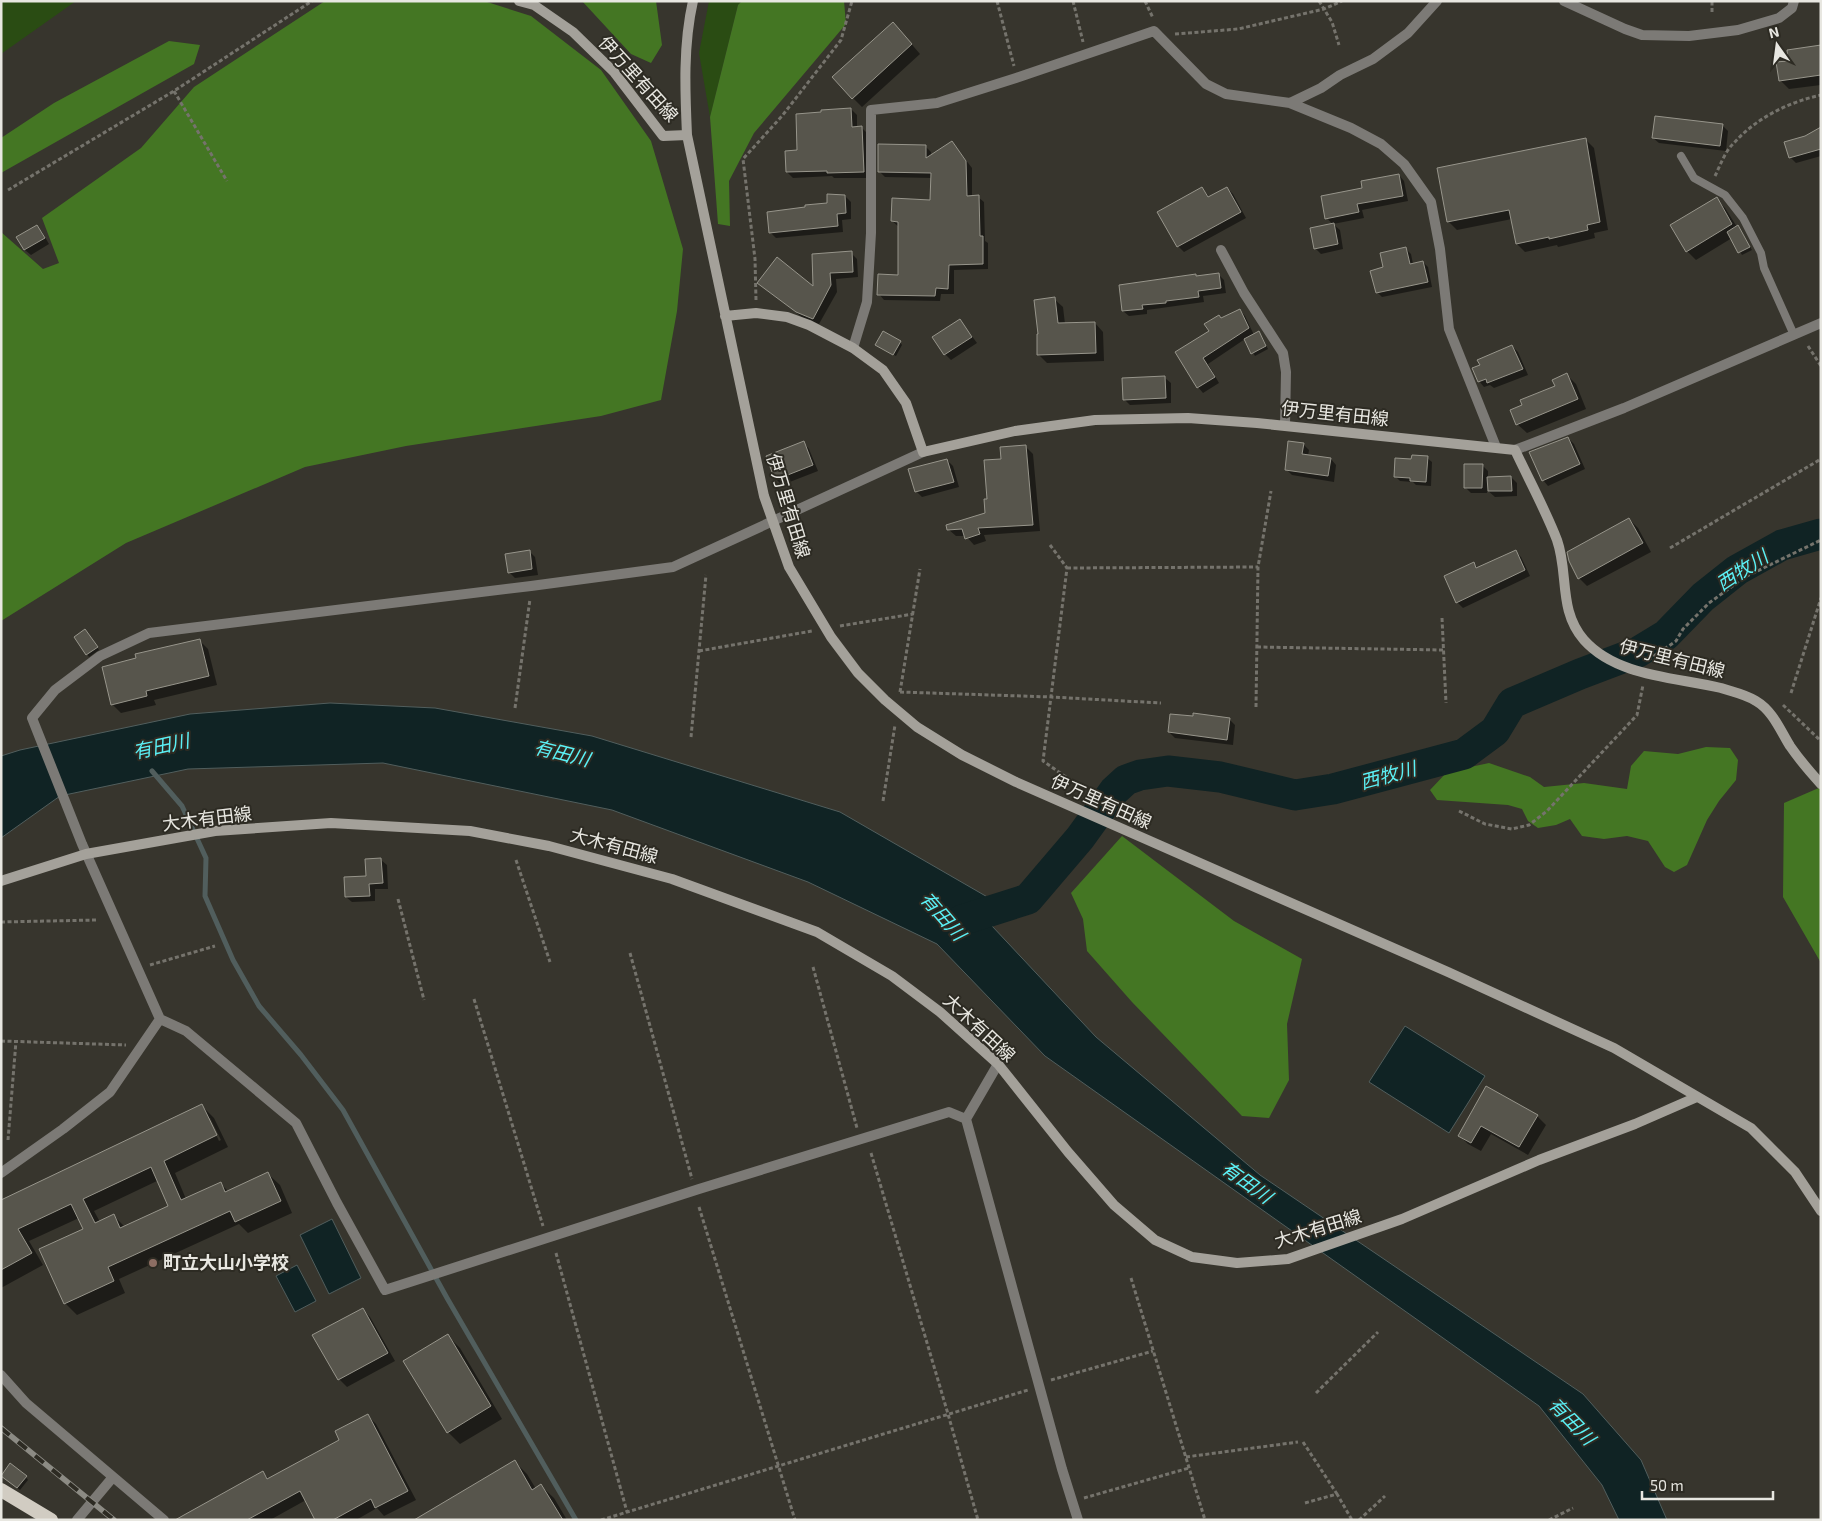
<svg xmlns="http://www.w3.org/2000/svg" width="1822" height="1521" viewBox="0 0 1822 1521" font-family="'Exo 2','Noto Sans JP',sans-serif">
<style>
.green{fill:#2a4c13}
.forest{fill:#447623}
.water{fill:#102324;stroke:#515e5d}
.shadow{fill:#0007;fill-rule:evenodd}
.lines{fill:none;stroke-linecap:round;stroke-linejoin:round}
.stream{stroke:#515e5d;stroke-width:5}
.river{stroke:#102324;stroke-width:31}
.building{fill:#57554c;stroke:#97958b;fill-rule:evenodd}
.path{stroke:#75736c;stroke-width:3;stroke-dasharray:4 2.5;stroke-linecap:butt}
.service{stroke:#7c7a76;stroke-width:8}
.minor{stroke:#7c7a76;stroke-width:10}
.secondary{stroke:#a4a19a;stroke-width:10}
.trunk{stroke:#d1ccc2;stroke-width:14}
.rail-casing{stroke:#8c8b84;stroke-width:5.5}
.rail{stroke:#2d2b23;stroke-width:4;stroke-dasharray:11;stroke-linecap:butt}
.education-dot{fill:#8d6e63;stroke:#2d2b23;stroke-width:2}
.labels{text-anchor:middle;stroke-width:4;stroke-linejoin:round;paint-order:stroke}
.street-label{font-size:18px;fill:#e8e7e1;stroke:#2d2b23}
.poi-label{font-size:18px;font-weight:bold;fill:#e8e7e1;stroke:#2d2b23;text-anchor:start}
.water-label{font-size:19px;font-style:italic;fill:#5bf0f5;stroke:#2d2b23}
</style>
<rect width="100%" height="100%" fill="#37352d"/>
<path class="green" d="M4,1H76L1,54V3Z
M709,1H742L738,5L710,117L699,53Z"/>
<path class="forest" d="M325,1H484L531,16L601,70L651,141L683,249L677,311L661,400L601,416L406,446L305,467L126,543L1,621V232L43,269L59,263L42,218L141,148L194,87Z
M582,1H656L662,45L651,63L631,54Z
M742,1H844L846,24L754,133L729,181L730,226L718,224L710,117L738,5Z
M169,41L200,45L194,64L1,173V138L54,103Z
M1706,747L1730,748L1738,760L1736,780L1719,801L1707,820L1687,865L1674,872L1665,867L1648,841L1627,836L1604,839L1582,836L1570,819L1556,825L1538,828L1528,821L1522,809L1508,805L1437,800L1430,790L1447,772L1489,763L1530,777L1544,787L1584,783L1627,789L1631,766L1644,751L1678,754Z
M1821,787V963L1783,897L1784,803Z
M1122,836L1234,921L1302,959L1287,1024L1289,1080L1269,1118L1242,1116L1132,1002L1087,951L1083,919L1071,893Z"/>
<path class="water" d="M330,703L435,708L592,736L840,812L1003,906L992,926L1096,1037L1260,1175L1583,1394L1641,1460L1667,1520H1619L1602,1485L1539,1406L1045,1056L937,944L808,882L612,810L383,763L188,769L60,796L1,838V756L20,750L190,714Z
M1405,1026L1485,1076L1449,1133L1369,1082Z
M332,1219L361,1278L329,1294L300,1235Z
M297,1265L316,1301L295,1312L276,1276Z"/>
<path class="shadow" d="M902,33L920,54L862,107L853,98Z
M1821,47V85L1789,89L1780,80L1790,62Z
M851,109L857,115V128H862L867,133L869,178H834L832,176L793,178L787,172L799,152Z
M1723,126L1728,131L1726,151L1659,143L1653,138Z
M1821,128V156L1796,163L1790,157L1805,137Z
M1586,140L1594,148L1608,230L1594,233L1595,238L1558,247L1557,245L1525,252L1517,244L1512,219L1457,230L1448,221Z
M952,142L972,168V197H978L984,202L985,241L988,243V269L954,270V294H941L940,301L884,300L879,294L899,276V227L892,221L932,202V178L885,177L879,171L925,146L931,152V156Z
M1399,175L1404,181L1408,201L1362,210L1364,218L1333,224L1340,230L1343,249L1321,254L1315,248L1333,225L1327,218L1363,189Z
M1202,188L1210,198L1227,188L1233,194L1246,218L1184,252L1178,246Z
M845,196L851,202V219L842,220L843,232L776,238L771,233Z
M1716,199L1725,208L1737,227L1740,230L1752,250L1742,255L1732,238L1696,260L1687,251Z
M37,227L42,232L49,244L31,255L25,250L18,238Z
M1406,249L1411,254L1413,264L1423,262L1428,267L1432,287L1382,297L1377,292L1384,268Z
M851,253L857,259L858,277L836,279L837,292L819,324L803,318L765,288H815L813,255Z
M1218,274L1224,280L1226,293L1203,296L1204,302L1147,310V314L1129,316L1123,311L1196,275L1197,277Z
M1054,299L1063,307L1065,324L1095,323L1103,332L1104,361L1047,363L1039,355Z
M1240,310L1245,316L1254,335H1261L1268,349L1255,356L1245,339L1208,364L1219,383L1203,393L1198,387L1177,352L1210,332L1222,319Z
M960,320L977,343L951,360L945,354Z
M900,342L902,345L896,356L879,347Z
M1512,346L1518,352L1528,375L1494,388L1490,385L1484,387L1479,381L1481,365Z
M1567,375L1576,384L1586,409L1527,433L1517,424Z
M1165,378L1171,383V403L1130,405L1124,399Z
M1568,438L1574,444L1585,469L1548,486L1543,480Z
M804,443L809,449L818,471L782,485L776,479Z
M1303,444L1309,450L1308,456L1331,459L1336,465L1334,482L1292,475L1286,469Z
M1026,447L1033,454L1040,531L984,535L986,541L974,545L966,536H956L948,529L986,514L988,500L1002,460Z
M1427,458L1432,462L1431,486L1416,485L1413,482L1400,481L1395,476L1413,460Z
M947,460L953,466L959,487L922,497L916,491Z
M1482,465L1488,471V478L1511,477L1517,483V496L1495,497L1487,490V493H1471L1465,487Z
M1629,519L1638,528L1651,552L1587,586L1579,578Z
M529,551L535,557L538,575L515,578L509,572Z
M1515,551L1521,557L1530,576L1463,608L1457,602L1474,564L1478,568Z
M88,633L99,650L89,657L87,654Z
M199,640L208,649L217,685L154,700L156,705L121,713L112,704Z
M1229,719L1235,725L1233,745L1175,738L1169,732Z
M381,860L387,865L388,889H375V901L352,902L346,897L367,877Z
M1487,1088L1537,1116L1546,1125L1528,1155L1491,1134L1481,1151L1468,1144L1459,1135Z
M202,1106L214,1118L228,1147L175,1173L186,1199L220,1183L229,1192L268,1174L280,1185L292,1213L248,1233L239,1224L119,1279L125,1293L77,1315L65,1303L84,1229L79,1218L29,1241L43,1265L1,1288V1198L3,1200ZM208,1118H210L221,1140L219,1141ZM157,1181L169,1206L125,1227L114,1216L100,1222L94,1211Z
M362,1309L370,1317L395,1361L347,1387L339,1379Z
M448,1336L460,1348L502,1419L460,1444L448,1432Z
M368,1416L376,1424L416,1500L384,1516L377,1508L356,1520H317L306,1500L270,1520H197L263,1473L269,1479L341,1440Z
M515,1462L527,1474L536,1489L541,1486L554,1498L567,1520H431Z
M4,1477H26L28,1480L20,1490Z"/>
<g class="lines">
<path class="stream" d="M152,771L182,806L206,858L205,896L233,960L259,1006L301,1055L343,1110L447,1298L576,1520"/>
<path class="river" d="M962,920L1028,899L1080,838L1114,791L1126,780L1140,775L1168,771L1220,777L1295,795L1333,789L1464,754L1495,731L1512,703L1580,674L1638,652L1666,635L1703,597L1737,570L1782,545L1821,534"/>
</g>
<path class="building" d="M893,22L912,44L852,99L832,77Z
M1821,45V75L1779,81L1776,62L1788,61L1787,50Z
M851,108L852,127L862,126L864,172L827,173V171L786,172L785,151L797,150L796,114L821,112V110Z
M1655,116L1723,124L1720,146L1652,138Z
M1821,127V149L1789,158L1784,142L1805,136Z
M1586,138L1600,222L1587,225L1588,230L1549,239V237L1516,244L1509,210L1447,222L1437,168Z
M952,141L966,161L967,196L979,195L980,236H983V264L949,265L948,289L936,288L935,296L877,295L878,274L898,275V222L891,221L892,198L930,200L931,173L878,172V144L926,145V158Z
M1399,174L1403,196L1357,204L1359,212L1325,219L1321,196L1362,188L1361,181Z
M1202,187L1208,197L1227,187L1241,212L1177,247L1157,212Z
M827,194L845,195L846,213L837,214L838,226L769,233L767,212L805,207V205L827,203Z
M1717,197L1732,224L1686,252L1670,225Z
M1334,223L1338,244L1314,249L1310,228Z
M37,225L45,238L24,250L16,237Z
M1738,225L1750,247L1738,253L1727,232Z
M1406,247L1410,264L1423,261L1428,282L1376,293L1370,271L1383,267L1380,253Z
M852,251L853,272L830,273L831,285L813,319L796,312L757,283L777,257L813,286L812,254Z
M1219,273L1221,288L1198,291L1199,297L1166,301V303L1142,305L1143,309L1122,311L1119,285L1196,274V276Z
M1055,297L1058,323L1095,322L1096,353L1037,355V334H1038L1034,300Z
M1240,309L1249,328L1203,358L1215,377L1197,388L1175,352L1209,331L1204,324L1219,315L1221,318Z
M960,319L972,337L944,355L932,337Z
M883,331L901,341L893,355L875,345Z
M1259,331L1266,346L1251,354L1244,339Z
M1512,345L1523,369L1487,383L1486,379L1478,382L1472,368L1480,365L1477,360Z
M1567,373L1578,399L1516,425L1510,410L1522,405L1520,400L1555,386L1552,380Z
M1165,376L1166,398L1123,400L1122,378Z
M1568,437L1580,464L1542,481L1529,452Z
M804,441L813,465L775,480L766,456Z
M1288,441L1304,443L1302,454L1331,458L1328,476L1285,470Z
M1026,445L1033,525L978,528L980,534L965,539L962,529L947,530L946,525L985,513L984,499H987L984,460L1001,459L1000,447Z
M1412,455L1428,456L1426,482L1410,481V478L1394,477L1395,458L1411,459Z
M947,459L954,482L915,492L908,469Z
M1464,464H1483L1482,488H1464Z
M1511,476L1512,491H1488L1487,477Z
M1629,518L1643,543L1578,579L1569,561L1567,552Z
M530,550L532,569L508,573L505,554Z
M1516,550L1525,570L1456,603L1444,576L1474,562L1476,568Z
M85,629L98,647L86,655L74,637Z
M200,639L209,676L146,691L147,696L111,705L102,667L136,658L135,654Z
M1193,713L1230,718L1227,740L1168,732L1170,714L1193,716Z
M381,858L383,883L369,884L370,896L345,897L344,877L366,876L365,859Z
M1486,1086L1538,1115L1519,1147L1481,1126L1471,1143L1458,1136Z
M202,1104L217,1135L164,1161L181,1200L221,1182L225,1192L268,1172L281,1201L235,1222L230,1211L108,1267L114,1281L64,1304L39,1249L83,1229L71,1204L18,1229L32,1253L1,1270V1200ZM151,1167L168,1206L120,1228L114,1214L95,1223L83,1199Z
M363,1308L388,1353L338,1380L312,1335Z
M448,1334L491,1406L447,1433L403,1361Z
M368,1414L408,1491L375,1508L371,1499L333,1520H315L300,1491L247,1520H175L263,1471L267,1479L339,1440L335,1431Z
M515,1460L532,1490L541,1484L563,1520H414Z
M10,1463L27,1476L17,1488L1,1476Z"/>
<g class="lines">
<path class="path" d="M997,1L1014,66
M1073,1L1083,42
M1145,1L1153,18
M1319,1L1332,22L1339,45
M1712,12V1
M1175,34L1238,29L1324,9L1342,1
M174,91L227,181
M1715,176C1720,166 1725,151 1734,143C1756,118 1789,102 1821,95
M8,190L174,91L312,1
M756,300L755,259L743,159L782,116L841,40L852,1
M1808,346L1821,366
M1050,545L1067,568L1043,761L1082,788
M1670,548L1821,459
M1067,568L1258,567
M1442,618L1446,703
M840,626L913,614
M1257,647L1444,650
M699,651L812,631
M1648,660L1676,641L1683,629L1709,603L1745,577L1821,540
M900,692L1051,697L1161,703
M900,692L920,569
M1791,693L1821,598
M1783,705L1821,741
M1256,707L1258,567L1271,491
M515,708L530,599
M691,737L706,575
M883,801L895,725
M1459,811L1485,824L1512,829L1529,825L1547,811L1637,715L1643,685
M516,860L550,962
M398,899L424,1000
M1,922L96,920
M630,953L692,1179
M150,965L215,946
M813,967L857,1128
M474,999L543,1226
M1,1041L126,1045
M8,1140L16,1041
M871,1153L948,1414L978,1520
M699,1207L795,1520
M556,1253L627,1512
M1131,1278L1205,1520
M1051,1380L1153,1351
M1316,1393L1378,1332
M1303,1442L1337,1494
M1186,1457L1298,1442
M1084,1498L1189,1468
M1305,1503L1337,1494L1352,1520
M601,1520L1028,1390
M1359,1520L1385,1496
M1549,1520L1573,1508"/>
<path class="service" d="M1681,156L1694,178L1725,195L1743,218L1761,253L1764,268L1794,335"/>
<path class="minor" d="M1437,1L1408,33L1373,59L1340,75L1321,88L1290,103L1351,128L1381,144L1404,164L1431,202L1440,249L1449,329L1496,447
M1564,1L1625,29L1642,35L1689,36L1738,30L1779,18L1792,8L1794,1
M1221,250L1244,293L1283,353L1286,372L1285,425
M853,348L867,302L871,233V110L937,103L1016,78L1154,31L1206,84L1226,94L1290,103
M1515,450L1624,408L1821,323
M923,452L673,567L531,586L149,633L100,656L55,690L32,718L82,844L160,1019L186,1031L296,1123L337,1203L385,1290L699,1189L949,1112L966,1119
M998,1064L966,1119L1062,1469L1078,1520
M1,1173L63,1129L110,1092L160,1019
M1,1375L26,1403L164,1520
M77,1520L113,1477"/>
<path class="secondary" d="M519,1L534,5L573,32L614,72L663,136L687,135
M693,1C683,45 685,91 687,135L764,496L789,567L831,637L858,673L885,700L917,727L962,755L1016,782L1448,972L1614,1048L1751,1128L1795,1172L1821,1211
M725,316L756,313L787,317L809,325L853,348L883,370L906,403L923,452L1015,431L1095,420L1188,418L1257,423L1515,450C1529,480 1545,509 1557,540C1569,574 1558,610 1584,640C1617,677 1676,677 1721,688C1733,692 1745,694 1756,701C1773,711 1780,730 1790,746C1799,759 1810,772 1821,784
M1,881L86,854L215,831L331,823L470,831L549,846L672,879L817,932L892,976L940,1012L998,1064L1068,1152L1114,1205L1155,1240L1192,1257L1237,1263L1288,1259L1402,1219L1539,1160L1635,1124L1697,1097"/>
<path class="trunk" d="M1,1490L51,1520"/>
<g class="rail-casing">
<path id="rail" d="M1,1428L114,1520"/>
</g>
<use href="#rail" class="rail"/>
</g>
<circle class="education-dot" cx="153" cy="1263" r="5"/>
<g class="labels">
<g class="street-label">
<text transform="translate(638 79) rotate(48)" y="6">伊万里有田線</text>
<text transform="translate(1335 414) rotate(6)" y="6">伊万里有田線</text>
<text transform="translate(788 506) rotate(73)" y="6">伊万里有田線</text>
<text transform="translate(1672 659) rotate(14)" y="6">伊万里有田線</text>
<text transform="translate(1101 802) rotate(24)" y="6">伊万里有田線</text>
<text transform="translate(207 819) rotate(-7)" y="6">大木有田線</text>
<text transform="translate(614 846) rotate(15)" y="6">大木有田線</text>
<text transform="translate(979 1028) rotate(43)" y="6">大木有田線</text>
<text transform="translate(1318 1229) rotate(-17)" y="6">大木有田線</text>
</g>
<g class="poi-label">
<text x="163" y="1269">町立大山小学校</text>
</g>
<g class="water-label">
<text transform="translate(1742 570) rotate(-33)" y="7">西牧川</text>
<text transform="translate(161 746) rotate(-12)" y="7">有田川</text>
<text transform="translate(562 753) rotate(14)" y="7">有田川</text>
<text transform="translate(1388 775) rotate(-15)" y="7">西牧川</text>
<text transform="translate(943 916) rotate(49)" y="7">有田川</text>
<text transform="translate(1247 1182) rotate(36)" y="7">有田川</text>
<text transform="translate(1572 1421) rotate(46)" y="7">有田川</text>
</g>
</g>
<rect width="1822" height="1521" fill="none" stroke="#e8e7e1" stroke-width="5"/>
<g transform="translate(1777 45) rotate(346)" stroke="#2d2b23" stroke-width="4" paint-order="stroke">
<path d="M0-4L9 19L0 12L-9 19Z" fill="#e8e7e1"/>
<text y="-8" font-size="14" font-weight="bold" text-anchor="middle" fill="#e8e7e1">N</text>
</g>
<path d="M1642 1491v8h131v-8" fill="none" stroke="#e8e7e1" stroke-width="2.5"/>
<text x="1650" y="1491" font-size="15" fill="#e8e7e1" stroke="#2d2b23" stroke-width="4" paint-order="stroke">50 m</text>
</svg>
